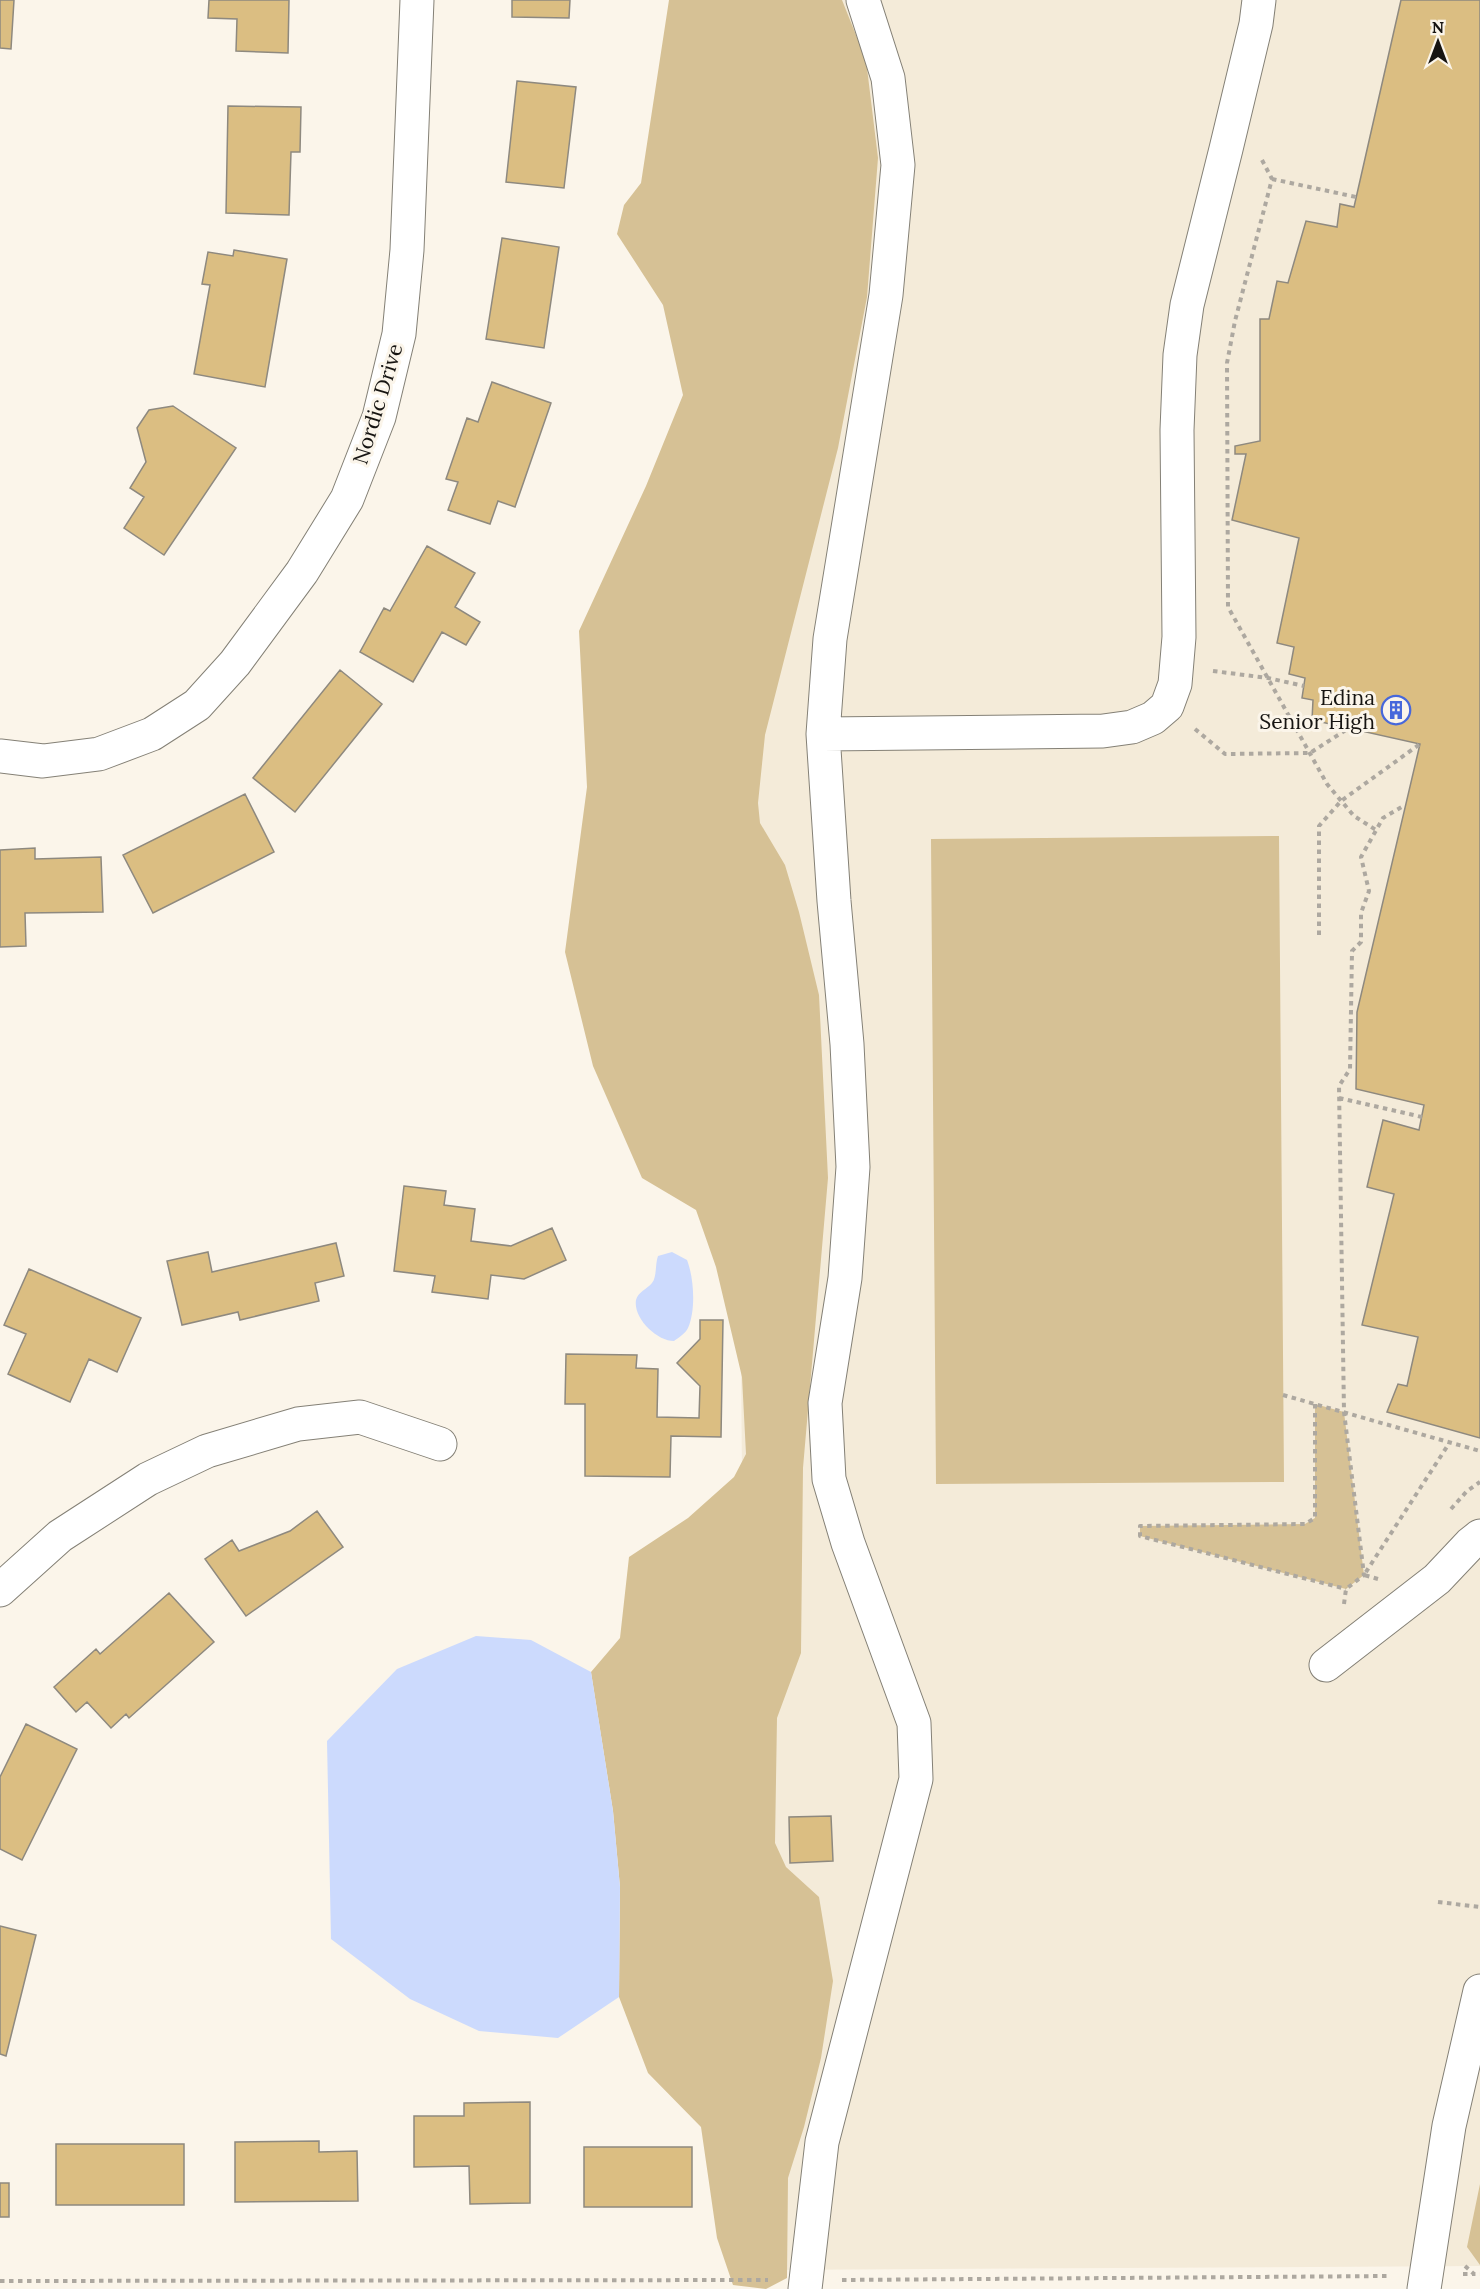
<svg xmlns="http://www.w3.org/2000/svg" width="1480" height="2289" viewBox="0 0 1480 2289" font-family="Lora,serif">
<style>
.built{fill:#f4ebd9}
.green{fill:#d6c195}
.water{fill:#ccdafd}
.building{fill:#dbbe82;stroke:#8e897f;stroke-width:1.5}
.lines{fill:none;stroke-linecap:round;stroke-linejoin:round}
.minor-casing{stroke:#848076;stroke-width:35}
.path{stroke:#ada8a0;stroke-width:4;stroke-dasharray:4.5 4.5;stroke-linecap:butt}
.minor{stroke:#fff;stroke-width:33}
.labels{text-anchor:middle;stroke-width:6;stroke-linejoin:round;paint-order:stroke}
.street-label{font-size:21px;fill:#161411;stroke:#fbf5ea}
.poi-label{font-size:21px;fill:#161411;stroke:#fbf5ea;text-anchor:end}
</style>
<rect width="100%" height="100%" fill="#fbf5ea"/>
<path class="built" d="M729,0H1480V2266L749,2270Z"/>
<path class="green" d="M669,0H842L866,60L878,158L867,297L838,448L765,735L758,803L760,823L785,865L799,912L819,995L828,1178L803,1468L801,1653L777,1718L775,1843L786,1867L819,1897L833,1981L821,2058L804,2127L788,2178L787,2278L766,2289L733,2285L717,2238L701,2127L648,2073L619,1997L620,1887L613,1811L591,1672L620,1638L629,1557L688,1518L734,1477L746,1454L742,1377L716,1267L696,1210L642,1178L593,1066L565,952L587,787L579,631L646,486L683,395L663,305L617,234L624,205L641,183Z
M1279,836L1284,1482L936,1484L931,839Z
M1315,1404L1344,1412L1364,1575L1346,1589L1140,1536V1526L1305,1524L1315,1518Z
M1480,2184V2265L1467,2247Z"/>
<path class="water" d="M672,1252L687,1260C694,1278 696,1310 688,1328C686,1333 678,1338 674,1341C657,1341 633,1318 636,1300C638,1292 647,1289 652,1283C657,1277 655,1264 658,1256Z
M476,1636L531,1640L591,1672L613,1811L620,1887L619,1997L558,2038L479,2031L410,1999L331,1939L327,1741L397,1669Z"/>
<path class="building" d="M0,0H14L11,49L0,48Z
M209,0H289L288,53L236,51L237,19L208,18Z
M512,0H570L569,18L512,17Z
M1401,0H1480V1438L1387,1412L1398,1384L1407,1386L1418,1337L1362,1325L1394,1194L1367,1187L1383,1120L1419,1130L1424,1105L1356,1089L1357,1012L1420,744L1312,720L1313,700L1302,698L1305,678L1289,674L1294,647L1277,643L1299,538L1232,520L1246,454H1235V446L1260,441V319H1269L1277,281L1288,283L1306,221L1337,227L1340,204L1354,207Z
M517,81L576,87L564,188L506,182Z
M228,106L301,107L300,152H291L289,215L226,213Z
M502,238L559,247L544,348L486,339Z
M234,250L287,259L265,387L194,374L210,285L202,284L208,252L233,256Z
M492,382L551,403L515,507L498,501L490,524L448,510L458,482L446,479L467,418L478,422Z
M173,406L236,448L164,555L124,528L144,497L130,488L146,462L137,428L149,410Z
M427,546L475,573L455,607L480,622L466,645L442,632L413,682L360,652L384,608L390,611Z
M340,670L382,704L295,812L253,778Z
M245,794L274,852L153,913L123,855Z
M35,848V859L101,857L103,912L25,913L26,946L0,947V850Z
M404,1186L446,1191L444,1205L475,1209L471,1241L511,1246L552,1228L566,1260L524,1279L491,1275L488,1299L432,1292L435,1276L394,1271Z
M336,1243L344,1276L315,1283L319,1301L240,1320L238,1312L182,1325L167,1261L208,1252L212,1272Z
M29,1269L141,1318L117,1372L89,1359L70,1402L8,1374L26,1334L4,1325Z
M700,1320H723L721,1437L671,1436L670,1477L585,1476V1404H565L566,1354L637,1355L636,1368L658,1369L657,1417L699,1418L700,1386L677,1363L700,1339Z
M317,1511L343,1547L246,1616L205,1559L232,1540L239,1551L290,1531Z
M169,1593L214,1642L129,1718L126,1714L111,1728L87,1702L76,1712L54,1687L96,1649L100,1654Z
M26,1724L77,1749L22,1860L0,1849V1777Z
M831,1816L833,1861L790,1863L789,1817Z
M0,1926L36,1935L6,2056L0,2054Z
M530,2102V2203L470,2204L469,2166L414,2167V2116H464V2103Z
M319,2141V2152L357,2151L358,2201L235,2202V2142Z
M56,2144H184V2205H56Z
M584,2147H692V2207H584Z
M0,2183H9V2217H0Z"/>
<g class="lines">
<g class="minor-casing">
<path id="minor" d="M823,734L1103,731L1132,727L1153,718L1167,706L1175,684L1179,637L1177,430L1180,355L1187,305L1226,149L1256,24L1259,0
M0,756L43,761L99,754L152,734L197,705L235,663L302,572L347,499L379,417L399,334L407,250L417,0
M0,1590L60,1536L148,1479L207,1451L298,1424L360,1417L440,1444
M1326,1665L1437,1579L1470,1544L1480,1536
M805,2289L822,2142L916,1779L914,1723L848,1543L829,1479L825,1403L845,1278L853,1167L847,1044L834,901L823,734L830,639L886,295L898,165L888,78L863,0
M1424,2289L1449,2126L1480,1991"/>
</g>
<path class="path" d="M1262,160L1272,179L1235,321L1227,363L1228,607L1327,784L1354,816L1376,830
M1272,179L1356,197
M1213,671L1268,678L1304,686
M1195,729L1225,754L1310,753L1349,728
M1319,935V826L1341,801L1420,744
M1339,1098L1422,1117
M1283,1395L1480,1451
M1315,1404V1518L1305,1524L1140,1526V1536L1346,1589
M1451,1509L1467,1491L1480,1482
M1378,1579L1364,1575L1450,1442
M1344,1604L1346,1589L1364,1575L1344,1412L1339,1086L1350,1069L1352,951L1361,942V913L1369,891L1361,857L1383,818L1405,805
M1438,1902L1480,1907
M1465,2266L1474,2274H1480
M1463,2274H1474
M842,2280L1389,2276
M0,2281L768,2280"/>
<use href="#minor" class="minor"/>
</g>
<defs>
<g id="building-ring" transform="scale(1.5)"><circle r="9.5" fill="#fbf5ea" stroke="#4768db" stroke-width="1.5"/><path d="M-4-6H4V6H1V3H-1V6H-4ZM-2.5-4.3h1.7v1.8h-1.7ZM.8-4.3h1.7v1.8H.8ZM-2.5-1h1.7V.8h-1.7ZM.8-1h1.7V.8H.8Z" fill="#4768db"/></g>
</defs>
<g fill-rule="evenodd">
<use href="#building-ring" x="1396" y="710"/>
</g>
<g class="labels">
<g class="street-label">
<text transform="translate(378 404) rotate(-73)" y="7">Nordic Drive</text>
</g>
<g class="poi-label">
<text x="1375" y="705">Edina<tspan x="1375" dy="24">Senior High</tspan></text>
</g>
</g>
<g transform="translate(1438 42)" stroke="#fbf5ea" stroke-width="4.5" paint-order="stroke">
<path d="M0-4.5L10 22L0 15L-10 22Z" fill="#161411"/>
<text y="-9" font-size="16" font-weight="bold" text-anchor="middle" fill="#161411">N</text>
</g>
</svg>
